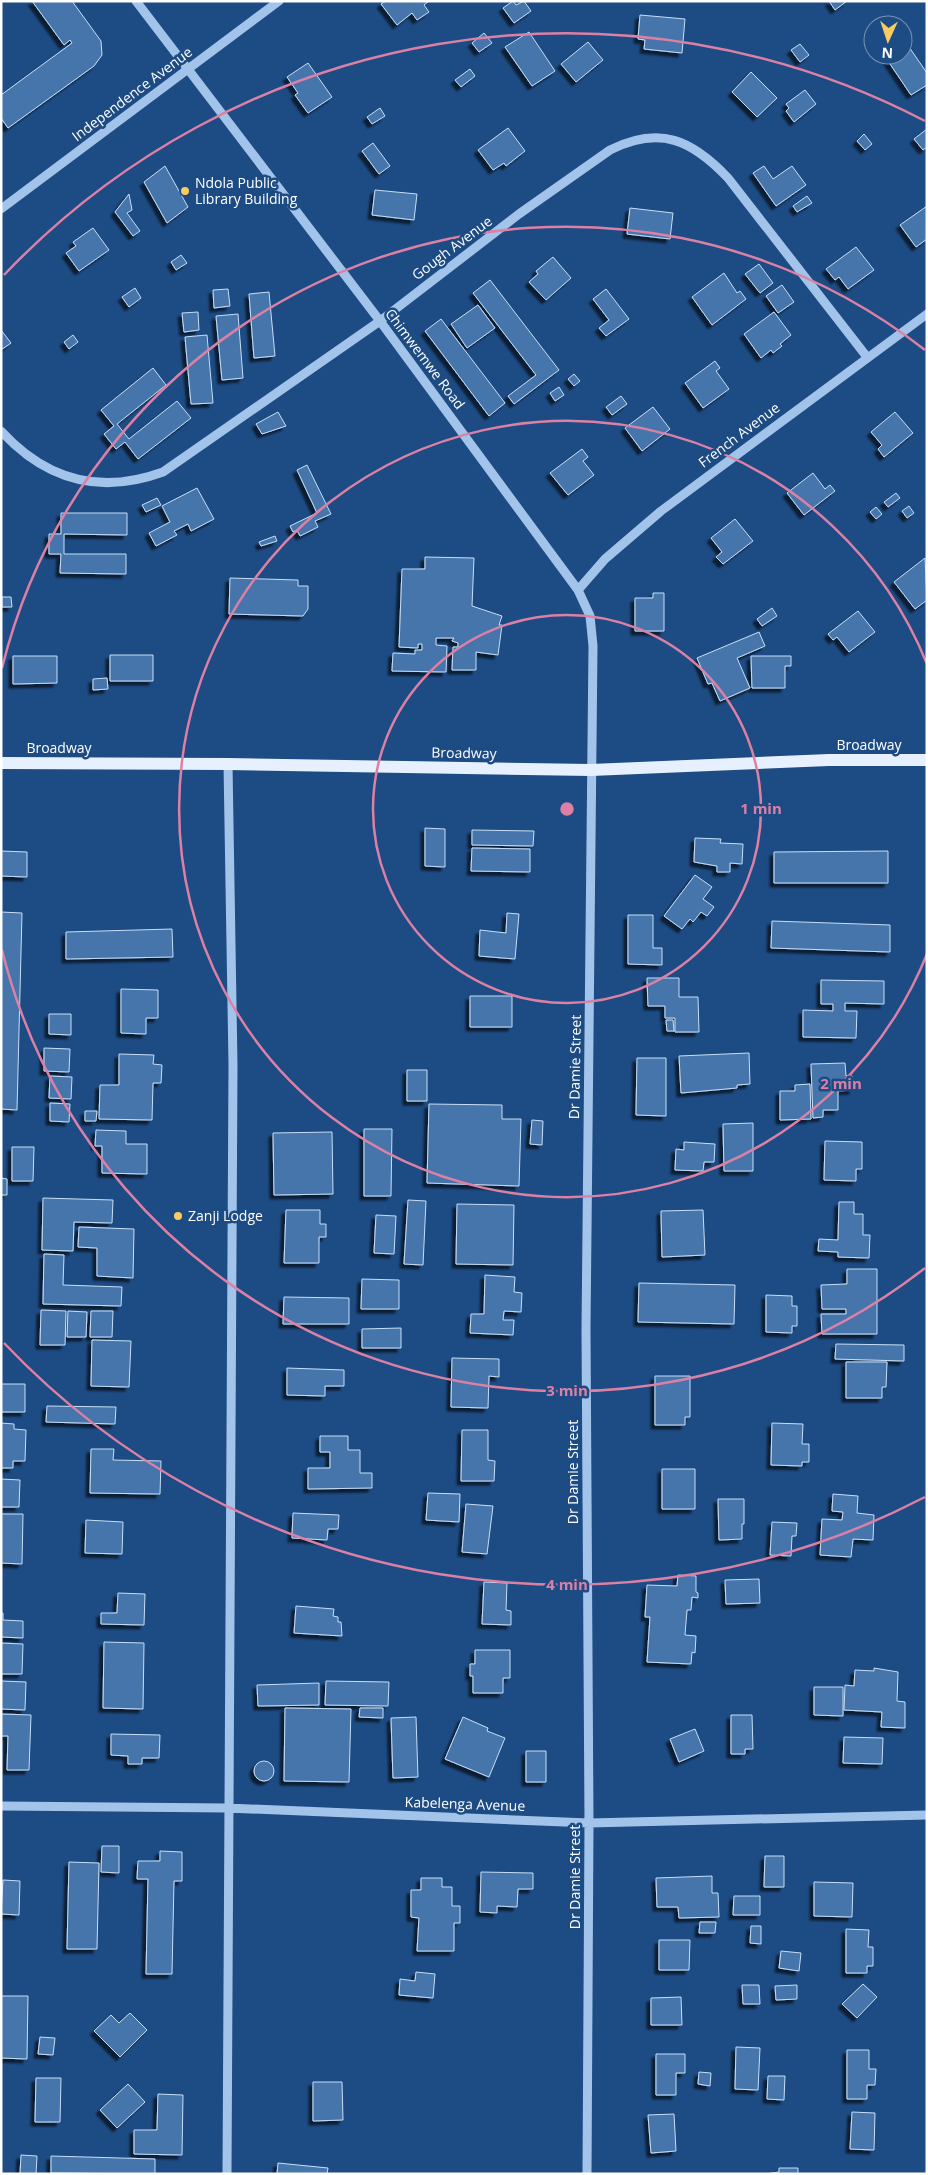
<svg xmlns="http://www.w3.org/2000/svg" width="928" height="2175" viewBox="0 0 928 2175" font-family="'Open Sans',sans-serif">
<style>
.building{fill:#4575ab;stroke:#c7def7;filter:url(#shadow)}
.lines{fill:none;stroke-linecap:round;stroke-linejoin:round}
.minor{stroke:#a3c4ea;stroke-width:9}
.major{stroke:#e7f0fe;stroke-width:12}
.ring{fill:none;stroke:#dd80a5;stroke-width:2.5}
.poi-dot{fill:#f9cb61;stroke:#1d4b83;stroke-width:2}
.labels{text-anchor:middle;stroke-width:5;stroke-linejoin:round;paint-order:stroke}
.street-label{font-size:14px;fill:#fff;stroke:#1d4b83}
.poi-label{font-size:14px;fill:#fff;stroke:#1d4b83;text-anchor:start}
.centre{fill:#dd80a5;stroke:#1d4b83;stroke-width:2.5}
.ring-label{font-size:15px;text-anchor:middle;font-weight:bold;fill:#dd80a5;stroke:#1d4b83;stroke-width:5;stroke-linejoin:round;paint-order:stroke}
</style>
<defs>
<filter id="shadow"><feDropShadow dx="-4" dy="4" stdDeviation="1" flood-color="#0009"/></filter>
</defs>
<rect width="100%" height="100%" fill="#1d4b83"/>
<path class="building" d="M32,1H72L101,41L102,55L94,66L8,128L1,118V95L72,43L70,40L64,45Z
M386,1H429L424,5L429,12L417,20L412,13L397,25L381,4Z
M513,1L516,5L524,1L531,11L514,23L503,8Z
M829,1H847L835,10Z
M640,15L685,19L682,53L644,49L645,40L638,39Z
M529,32L555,71L532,86L505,47Z
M484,33L492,43L479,52L472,43Z
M588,42L603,60L576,82L561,64Z
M800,44L809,55L800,62L791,50Z
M909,47L927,73V85L911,95L888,61L897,55H903V51Z
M308,63L332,97L308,113L295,95L298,93L287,77Z
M470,69L475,76L461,87L455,80Z
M751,72L777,98L757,117L732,92Z
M805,90L816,104L794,122L786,111L789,108L786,104Z
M380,108L385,116L372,124L367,117Z
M508,128L525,151L506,166L504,163L493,170L478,150Z
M927,129V147L923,150L914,139Z
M864,134L872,144L865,150L857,141Z
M373,143L390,166L379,174L362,151Z
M165,166L188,207L167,223L144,182Z
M764,166L773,179L792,166L806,185L776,206L753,173Z
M375,190L417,194L414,220L372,215Z
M129,194L132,210L127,213L140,231L133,236L115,212Z
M807,196L812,203L797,212L793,206Z
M927,206V239L916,247L900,225Z
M630,208L673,213L670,239L627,234Z
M93,228L109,250L79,271L66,253L76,246L73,242Z
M856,247L874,270L848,289L839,277L835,280L826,269Z
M181,255L187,263L176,270L171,262Z
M553,257L571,278L546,300L529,282L538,274L536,271Z
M759,264L773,283L760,293L745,274Z
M724,273L737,293L740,291L746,299L712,325L692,297Z
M490,280L559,370L514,404L508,396L536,375L473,293Z
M782,285L794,302L778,313L766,296Z
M135,288L141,298L129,307L122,297Z
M228,289L230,306L214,308L213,290Z
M606,289L629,319L606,336L599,328L609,320L593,299Z
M269,292L275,356L254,358L249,294Z
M478,305L495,328L467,348L451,324Z
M198,312L199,330L184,332L182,313Z
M774,312L791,335L780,344L782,346L773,353L771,350L761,358L744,334Z
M238,314L243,378L222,380L216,316Z
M441,319L505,403L489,416L425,331Z
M1,330L11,343L1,350Z
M73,335L78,342L69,349L64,342Z
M207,335L213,403L191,404L185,337Z
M715,361L720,368L716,371L729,389L703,408L685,383Z
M153,368L166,385L117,424L129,439L177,401L191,418L138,459L125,442L116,449L104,434L114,426L101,410Z
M574,374L580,381L574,386L568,379Z
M559,387L564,395L555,401L550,393Z
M621,396L627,404L612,415L606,407Z
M653,407L670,429L642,451L625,428Z
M278,412L286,426L262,434L256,424Z
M895,412L913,433L884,457L878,449L882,445L871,432Z
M582,449L588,457L583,461L594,475L568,495L550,473Z
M307,465L331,514L315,521L318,527L300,536L297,530L293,532L290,526L317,513L297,470Z
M813,473L825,489L830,485L835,491L804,515L787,493Z
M197,488L214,519L191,531L188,524L174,531L177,535L156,546L149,533L170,522L162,506Z
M896,493L900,498L888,507L884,502Z
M157,498L161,505L146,512L142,505Z
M909,506L914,513L907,518L902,511Z
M876,507L882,514L876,519L870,512Z
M61,513H127V535L64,534V554H126V574L60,573L61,554H49V534H61Z
M735,519L753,541L723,564L716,557L722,552L711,538Z
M275,536L277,541L261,546L259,542Z
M425,557L474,558L472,606L502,616L499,625H502L498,655L476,652V670H452L453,647H458V643L452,641L454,638H436V645L447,646L446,672L392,671L393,653L415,654V650H422V644H418V648L399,647L402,569H425Z
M925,558L927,600L915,609L894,582Z
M230,578L298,580V586H308V609L303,616L229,614Z
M653,593H664V631H635V598H653Z
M2,597H11L12,607H2Z
M772,608L777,616L762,626L757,619Z
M858,611L875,632L849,652L837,637L833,640L828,634Z
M759,632L765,646L737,658L750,688L720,701L712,683L708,684L697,658Z
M110,655H153V681H110Z
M13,656H57V683L13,684Z
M751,656H791V666H785V688H752Z
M107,678L108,689L93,690V679Z
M425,828L445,829V867L425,866Z
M472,830L534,831L533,846L472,845Z
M695,838L721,839L720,843L743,844L742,864L730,863V872H717V866L694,862Z
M472,848L530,849V872L471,871Z
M1,851L27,852V877L1,876Z
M888,851V883H774V852Z
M695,875L712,887L703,899L714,907L707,916L701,912L693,922L690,919L682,929L664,916Z
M1,912L22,913L17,1110L1,1109Z
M507,913L519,914L515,959L479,956L480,930L506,933Z
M628,915H653V948H662V965L628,964Z
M772,921L890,925V952L771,948Z
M172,929L173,957L66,959V932Z
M647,978H679V997H698L699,1032H675V1018H665V1006H648Z
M821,980L884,981V1004L845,1003V1011H857L856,1038L803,1037V1010L833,1011V1004H821Z
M121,989L158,990V1018H146V1034L121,1033Z
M470,996H512V1027H470Z
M49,1014H71V1035L49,1034Z
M666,1020H673L674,1031H667Z
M44,1048L70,1049L69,1072L44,1071Z
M749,1053L750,1084L737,1085V1088L681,1093L679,1056Z
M119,1054L154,1055L153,1064L162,1065L161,1083H153L152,1120L99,1119L100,1085H119Z
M637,1058H666V1116L636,1115Z
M845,1063L846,1076H852L853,1090L838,1091V1110H823V1117L813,1118L811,1064Z
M407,1070H427V1101H407Z
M50,1076L72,1077L71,1099L49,1098Z
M810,1084L811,1119L780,1120V1091H795V1085Z
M50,1103L70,1104L69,1122L50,1121Z
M429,1104L502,1105V1119H521L519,1186L427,1183Z
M85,1111H97L96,1121H85Z
M532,1120L543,1121L542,1145L530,1144Z
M753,1123V1171H724L723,1124Z
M364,1129H392L391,1196H364Z
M96,1130L126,1131V1144H147V1174L102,1173V1146H95Z
M332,1132L333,1194L274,1195L273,1133Z
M825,1141L862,1142V1169H856V1181L824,1180Z
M684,1142L715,1144L714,1162H704L703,1171L675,1170L676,1149L684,1150Z
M12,1147H34L33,1181H12Z
M1,1178L7,1179V1195H1Z
M43,1198L113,1200L112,1223L74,1222L73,1251L42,1250Z
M408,1200L426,1201L423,1265L404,1264Z
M839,1202H854V1214H863V1235H870L869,1258L838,1257V1252L818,1251L819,1239L838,1240Z
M457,1204L514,1205L513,1265L456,1264Z
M286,1210H320V1224H326V1237H319V1263H284Z
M703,1210L705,1255L662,1257L661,1211Z
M376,1215L396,1216L394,1254L374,1253Z
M79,1227L134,1229L133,1278L97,1276V1248L78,1247Z
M44,1254L64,1255L63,1285L122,1287L121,1306L43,1304Z
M847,1269H877V1334H822L821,1314H846V1309H822L821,1285L847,1284Z
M485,1275L515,1277L514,1292L522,1293L521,1312L504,1311L503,1320H514L513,1335L470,1333L471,1314H484Z
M362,1279L399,1280V1309H361Z
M639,1283L735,1285L734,1324L638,1322Z
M766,1295L792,1296V1306H797V1326H792V1333L766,1332Z
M284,1297L349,1298V1324H283Z
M41,1310L66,1311L65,1345H40Z
M68,1311L87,1312L86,1337H67Z
M91,1311H113L112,1337H90Z
M401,1328V1348H362V1329Z
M92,1340L131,1341L129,1387L91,1386Z
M836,1344L904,1345V1361L835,1359Z
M452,1358L499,1359V1377L489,1376L488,1408L451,1407Z
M846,1362H887L886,1387H882V1398H846Z
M287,1368L344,1370V1386H325V1396L287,1395Z
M655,1376H690V1417H685V1425H655Z
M1,1384H25V1412H1Z
M47,1406L116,1407L115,1424L46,1422Z
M1,1423L14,1424V1429L26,1430L25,1461H13V1468H1Z
M772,1423L803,1424L802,1444H809V1462H802V1466L771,1465Z
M462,1430H488V1460L495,1461L494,1481H461Z
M320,1436H348V1450H360V1473H372V1488L308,1489V1468H330V1452H320Z
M91,1449H114L113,1460L161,1461L160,1494L90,1493Z
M662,1469H695V1509H662Z
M1,1479L20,1480L19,1507H1Z
M428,1493L460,1494L459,1522L426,1520Z
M833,1494L858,1496L857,1513L874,1515L873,1540L853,1539L851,1557L820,1555L822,1519L842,1520L843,1512L832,1511Z
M718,1499H744V1524H742V1539L719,1540Z
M466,1504L493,1506L487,1554L462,1552Z
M293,1513L339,1515L338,1529H328L327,1540L292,1538Z
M1,1514H23L22,1564L1,1563Z
M86,1520L123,1522L122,1554L85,1553Z
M772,1522L797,1523L796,1536H792L791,1556L770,1555Z
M678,1575L696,1576V1592L698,1593V1598L692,1597L691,1610H687L685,1635L696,1636L695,1653L692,1652L691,1664L647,1662L650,1617H645L647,1585L677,1586Z
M759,1579L760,1603L726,1604L725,1580Z
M484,1582L507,1583L506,1610L511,1611V1625L482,1624Z
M118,1593L145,1594L144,1625L101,1624V1613H117Z
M296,1606L334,1609L333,1616L338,1617V1622H341L342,1636L294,1633Z
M1,1613H3V1620L23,1621V1638L1,1637Z
M104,1642L144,1643L143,1709L103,1708Z
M1,1643L23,1644L22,1674H1Z
M475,1650H510V1678H503V1693H473V1676H470V1664H475Z
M874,1668L898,1672L897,1701L905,1702V1728L881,1727L882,1712L844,1710L845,1685L854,1686L855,1670L874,1671Z
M1,1681L26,1682L25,1710L1,1709Z
M326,1681L389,1682L388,1706L325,1705Z
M319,1683V1705L258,1706L257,1685Z
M814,1687H843V1716L814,1715Z
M285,1708L351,1709L349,1782L284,1781Z
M360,1708H383V1718L359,1717Z
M1,1714L31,1715L29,1770H7L8,1736H1Z
M731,1715H752L753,1749H745V1754H731Z
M416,1717L418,1777L393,1778L391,1718Z
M463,1717L488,1728L487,1731L505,1738L489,1777L445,1759Z
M695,1729L704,1751L679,1762L670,1739Z
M111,1734L160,1735L159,1758H142V1764H128V1756L111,1755Z
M844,1737L883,1738L882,1764L843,1763Z
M526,1751H546V1782H526Z
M254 1771a10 10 0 1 1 20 0a10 10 0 1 1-20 0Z
M102,1846H119V1873L101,1872Z
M160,1851L182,1852V1881H174L172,1974H146L148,1879H137L138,1861H160Z
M765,1856H784V1887H764Z
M69,1862L99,1863L97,1949H67Z
M481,1872L533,1873V1889H518L517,1907L497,1906V1913L480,1912Z
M712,1876V1893H718L719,1917L679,1918L678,1907H657L656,1878Z
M421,1878H442V1887H452V1906H460V1923H454V1951H417L419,1918L411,1917V1890H421Z
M3,1880L20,1881L19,1915L1,1914Z
M814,1882L853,1883L852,1917L814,1916Z
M734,1896H760V1915H733Z
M700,1922H716L715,1933H699Z
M751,1926H761V1944L750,1943Z
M846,1929L869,1930L868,1947H873V1966H867V1973H846Z
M659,1940H690L689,1970H659Z
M781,1951L801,1953L799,1971L779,1968Z
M416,1972L435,1974L433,1998L399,1995L400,1979L415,1981Z
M863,1984L877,1997L857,2018L842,2004Z
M742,1985H759L760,2004H743Z
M797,1985V1999L776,2000L775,1986Z
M1,1996H28L27,2059L1,2058Z
M681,1997L682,2025H651V1998Z
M130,2013L147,2030L120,2057L94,2031L111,2015L119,2023Z
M40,2037L55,2038L53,2055L38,2054Z
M736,2047L760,2048L758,2090L735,2089Z
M847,2050H869V2069H876L875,2085H867V2099H847Z
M656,2054H685V2073H676V2095H656Z
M699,2072L711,2073L710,2086L698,2084Z
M768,2076H785L784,2100L767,2099Z
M36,2078H61L60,2122H35Z
M313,2082H342L343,2120L313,2121Z
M128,2084L145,2102L117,2128L100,2110Z
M158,2094L183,2095L182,2155L134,2154V2130H157Z
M852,2112L875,2113L874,2150L850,2149Z
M674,2114L676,2151L651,2153L648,2115Z
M21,2155L37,2156L36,2174H20Z
M51,2156L155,2159V2174L51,2173Z
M278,2163L328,2168L327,2174H277Z
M779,2168H798V2174H766L779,2172Z"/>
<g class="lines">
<path class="minor" d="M136,1L380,321L578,590L590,616L593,646L586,1328L589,1823L587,2174
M1,209L279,1
M1,431C46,480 100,495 163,472L380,321L519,214L610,150C660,125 692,140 728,178L867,357
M578,590L605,559L661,511L927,314
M1,1806L227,1808L589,1823L927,1815
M227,2174L233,1065L228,764"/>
<path class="major" d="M1,763L228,764L591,770L829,760H927"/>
</g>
<g class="ring">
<circle cx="567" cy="809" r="194"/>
<path d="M927 954A388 388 0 1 1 927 664"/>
<path d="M925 1268A582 582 0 0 1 2 950M2 668A582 582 0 0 1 925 350"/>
<path d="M925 1497A776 776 0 0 1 4 1343M4 275A776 776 0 0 1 925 121"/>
</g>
<g class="poi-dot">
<circle cx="185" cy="191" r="5"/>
<circle cx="178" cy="1216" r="5"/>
</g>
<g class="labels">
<g class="street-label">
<text transform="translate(132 94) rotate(-37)" y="5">Independence Avenue</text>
<text transform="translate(452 248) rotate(-37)" y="5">Gough Avenue</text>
<text transform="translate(425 359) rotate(53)" y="5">Chimwemwe Road</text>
<text transform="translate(739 435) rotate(-37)" y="5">French Avenue</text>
<text x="869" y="750">Broadway</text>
<text x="59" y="753">Broadway</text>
<text transform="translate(464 753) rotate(1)" y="5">Broadway</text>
<text transform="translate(575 1067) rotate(-89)" y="5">Dr Damie Street</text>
<text transform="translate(573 1472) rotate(-90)" y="5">Dr Damie Street</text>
<text transform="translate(465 1804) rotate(2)" y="5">Kabelenga Avenue</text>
<text transform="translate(575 1877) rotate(-90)" y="5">Dr Damie Street</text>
</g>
<g class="poi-label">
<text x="195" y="188">Ndola Public<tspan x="195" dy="16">Library Building</tspan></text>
<text x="188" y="1221">Zanji Lodge</text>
</g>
</g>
<circle cx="567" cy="809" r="8" class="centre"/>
<g class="ring-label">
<text x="761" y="814">1 min</text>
<text x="841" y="1089">2 min</text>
<text x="567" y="1396">3 min</text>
<text x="567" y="1590">4 min</text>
</g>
<rect width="928" height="2175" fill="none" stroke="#ffffff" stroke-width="5"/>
<g transform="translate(888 40) rotate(183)"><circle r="24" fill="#1d4b83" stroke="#7793b5"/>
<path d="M0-4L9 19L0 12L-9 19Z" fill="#f9cb61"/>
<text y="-8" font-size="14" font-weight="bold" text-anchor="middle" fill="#ffffff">N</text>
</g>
</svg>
